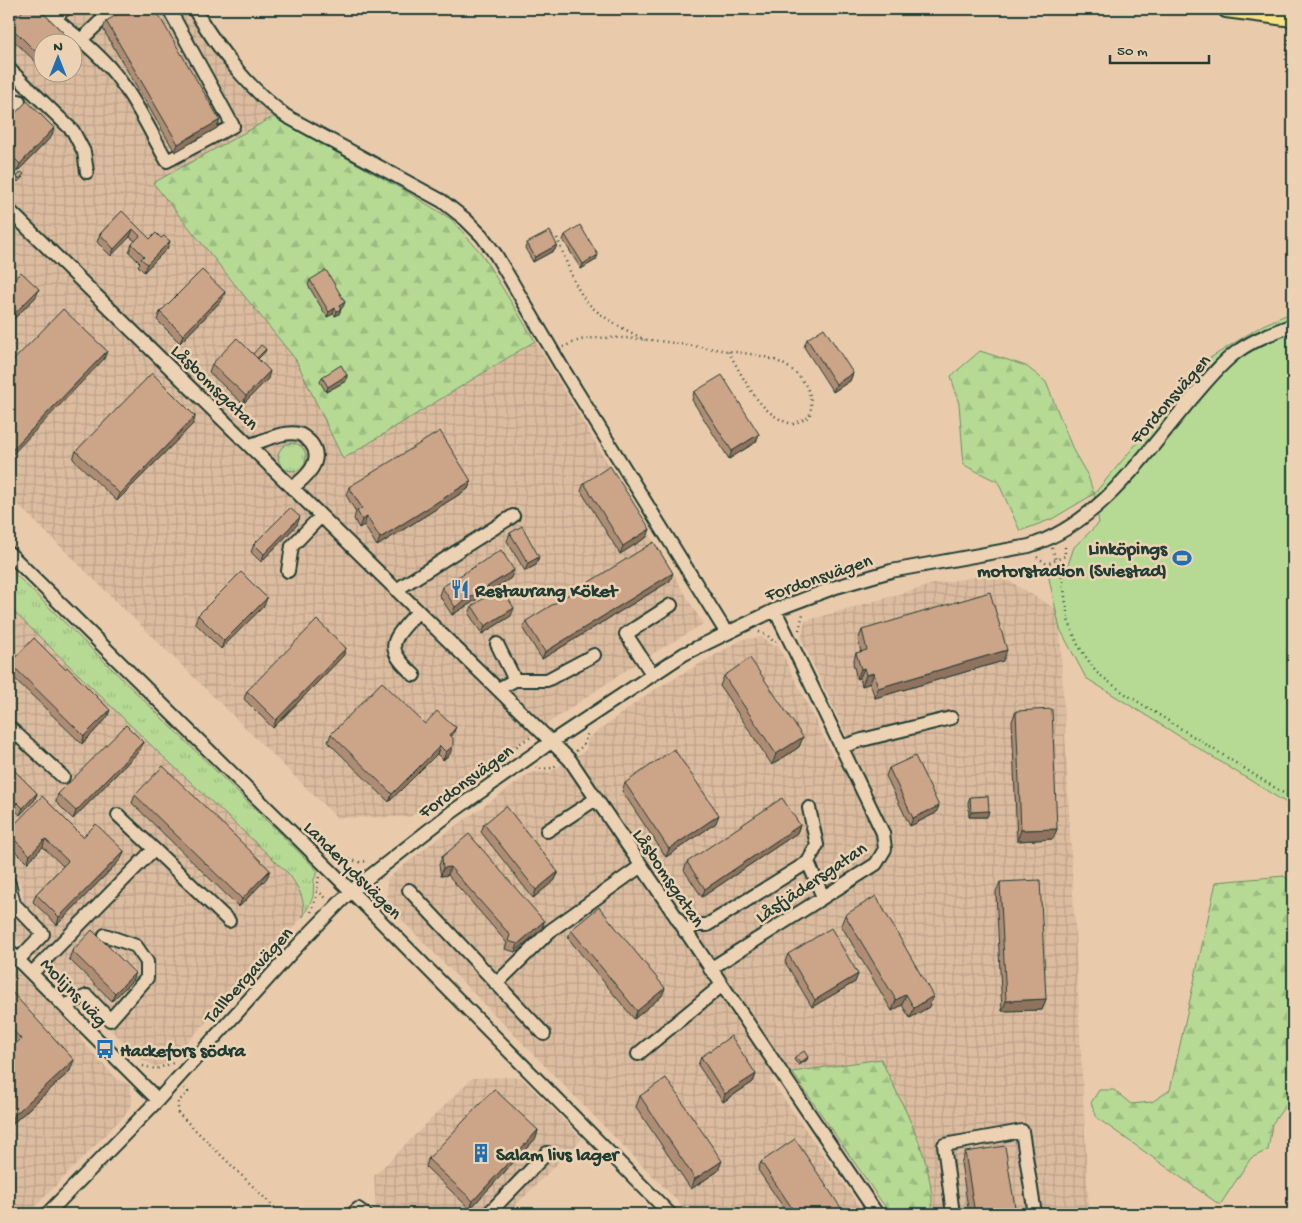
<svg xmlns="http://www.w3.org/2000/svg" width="1302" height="1223" viewBox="0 0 1302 1223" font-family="'Gochi Hand',sans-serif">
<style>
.industrial{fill:url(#industrial-grid);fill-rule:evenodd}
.grass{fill:url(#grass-tufts);stroke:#6a8c64}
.forest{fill:url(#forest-firs);stroke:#6a8c64}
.pitch{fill:#b6da94;stroke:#6a8c64}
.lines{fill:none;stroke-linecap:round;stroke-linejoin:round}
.minor-casing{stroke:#1f3d34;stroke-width:16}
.major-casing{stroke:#1f3d34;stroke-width:20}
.path{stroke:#1f3d34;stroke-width:2.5;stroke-dasharray:1 4;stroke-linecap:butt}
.minor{stroke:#ecd2b3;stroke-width:12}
.major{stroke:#f8e281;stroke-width:16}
.wall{fill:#af8d75;stroke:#1f3d34}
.shaded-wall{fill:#8f735f;stroke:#1f3d34}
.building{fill:#cca488;stroke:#1f3d34}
.labels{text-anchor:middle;stroke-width:5;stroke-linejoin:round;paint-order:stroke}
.street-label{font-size:19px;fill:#1f3d34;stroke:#ecd2b3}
.poi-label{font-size:19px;font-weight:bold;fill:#1f3d34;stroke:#ecd2b3;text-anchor:start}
</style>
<defs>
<pattern id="industrial-grid" width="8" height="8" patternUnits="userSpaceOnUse" patternTransform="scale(1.25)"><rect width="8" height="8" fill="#dcbc9f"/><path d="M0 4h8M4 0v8" fill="none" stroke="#bca28a"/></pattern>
<pattern id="grass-tufts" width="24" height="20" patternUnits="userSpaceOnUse" patternTransform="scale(1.25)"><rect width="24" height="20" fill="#b6da94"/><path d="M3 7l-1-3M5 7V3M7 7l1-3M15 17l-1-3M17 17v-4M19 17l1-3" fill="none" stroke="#9cbc80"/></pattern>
<pattern id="forest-firs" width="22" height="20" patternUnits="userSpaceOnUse" patternTransform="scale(1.25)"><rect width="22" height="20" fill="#b6da94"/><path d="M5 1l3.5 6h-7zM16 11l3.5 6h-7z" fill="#9cbc80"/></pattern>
</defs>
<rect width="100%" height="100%" fill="#e9cbac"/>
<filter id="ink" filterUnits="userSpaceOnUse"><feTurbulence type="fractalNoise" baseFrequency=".02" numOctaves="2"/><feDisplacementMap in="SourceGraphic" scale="10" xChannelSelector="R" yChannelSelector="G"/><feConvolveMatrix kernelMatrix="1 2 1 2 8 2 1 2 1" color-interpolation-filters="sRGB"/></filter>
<g filter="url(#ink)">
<path class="industrial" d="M9,9H187L237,84L273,117L153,183L296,360L343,459L535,341L703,624L634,665L410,817L337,818L9,496ZM42,42H72V72H42Z
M996,573L1056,609L1060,629L1089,1214H932V1189L881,1059L792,1072L770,1079L865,1214H690L387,905V879L433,842L532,772H550L586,750L588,738L652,691L743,639L762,637L773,646L778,645L834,758L852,747L801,639L805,621L934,584Z
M9,607L153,747L289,874L302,892L305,906L303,917L171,1060L164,1064L155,1066L142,1060L9,932V924L19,914L23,895L20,883L9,870Z
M9,964L80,1033L81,1040L117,1079L130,1085L132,1097V1104L125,1115L28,1214H9Z
M521,1077L582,1139L507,1214H381L376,1210L374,1176L472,1078Z"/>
<path class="grass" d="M278 457a14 14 0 1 1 28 0a14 14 0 1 1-28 0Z
M9,568L314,867L318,872L314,879L313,897L303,917C306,899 299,889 289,874L153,747L9,607Z"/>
<path class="forest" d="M273,117L409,193L451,219L481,253L535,341L343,459L296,360L153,183Z
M980,351L1026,366L1046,382L1074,452L1088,476L1094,494L1052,519L1020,531L998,482L964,465L959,404L951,376Z
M1284,876L1293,885V1095L1272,1124L1268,1150L1251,1158L1220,1205L1097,1118L1091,1103L1099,1090H1114L1131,1104L1152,1102L1170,1090L1216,882Z
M881,1059C903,1108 935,1159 932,1214H890L792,1072Z"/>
<path class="pitch" d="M1293,312V807L1086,678L1060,629L1048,574L1067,568L1074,547L1099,523L1094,494L1207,360L1263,325Z"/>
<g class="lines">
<g class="minor-casing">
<path id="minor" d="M43,9C70,32 100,52 121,82C139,106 152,135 167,161L233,126L169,9
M194,9C219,50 247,87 286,116L442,201L465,219L482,236L496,255L566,374L726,632
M55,19L64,9
M82,39L109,13L117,9
M9,69L73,131L84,152L87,172
M9,112L19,101
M9,210L570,760L877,1214
M250,445C264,441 284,430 299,434C303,435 308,440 311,443C325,461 305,478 292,488
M9,553L343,883L670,1214
M288,571L292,546L321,516
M396,590L513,516
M497,644L515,680
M652,674L626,634L671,605
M414,675C381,645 394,640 418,611
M498,689L515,680H547L594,655
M9,727L63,777
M841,747L862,740L951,718
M547,831L596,799
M154,849L229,921
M808,862L823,897
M9,883L14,904L9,910
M409,890L544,1034
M14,904L43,934L18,960
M685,932L696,925H707L808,862L817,845L809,808
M9,951L158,1100
M710,969L876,864L885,849L883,833L775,610
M32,973L154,849L118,815
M496,984L550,931L641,866
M64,1006L87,996L110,1020L147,978V962L136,946L105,935
M638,1054L721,986
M47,1214L158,1100L302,941L351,891L452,812L551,742L684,654L775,610L836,587L891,571L1029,546C1101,523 1146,452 1193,397C1207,381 1221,363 1238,351C1255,339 1274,332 1293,325
M353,1214L358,1209L365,1214
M488,1214L547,1153
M953,1214L944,1145L1022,1131L1035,1214"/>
</g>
<g class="major-casing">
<path id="major" d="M1226,9L1293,18"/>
</g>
<path class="path" d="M1286,60L1289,33
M557,238C566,258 571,280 584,298C598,317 625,329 645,340
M563,347C570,344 578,340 585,339C627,334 679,344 721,350C740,353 764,354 781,363C801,373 817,394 809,417L793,424C760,417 744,378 728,351
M1052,548L1063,581L1068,620L1078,645L1096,672L1124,693L1293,799
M1037,557L1047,564L1065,556V544
M799,630L803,614
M759,632L768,636L774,642L776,641
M576,751L583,746L588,733
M510,754L519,744L531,737
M536,767L538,769L552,768L558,764
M336,860L339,857L359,862L368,861
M317,890L327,899
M311,912L316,898L319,876
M143,1066L156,1069L173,1063
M184,1088L188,1092L178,1102V1113L281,1214"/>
<use href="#minor" class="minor"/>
<use href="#major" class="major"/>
</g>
<path class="wall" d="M25,9H39L75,44L72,50V42H42V68L9,36V25Z
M106,21L217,128L175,152L103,29Z
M9,120L52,136L17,172L9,164Z
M17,177H23L18,182L16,179Z
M122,211L150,239L161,238L170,241L167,249L144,272L138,266L140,263L129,252L132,244L135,241L130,237L111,256L97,242L100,234Z
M565,235L596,260L581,269L563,240Z
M527,243L555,250L533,262L525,248Z
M310,280L343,307L341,309L339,314L335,316L333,314L327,317L308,285Z
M225,292L222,300L180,343L157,320L160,312Z
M807,339L853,373L850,381L833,392L804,347Z
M266,349L265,352L258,359L268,379L243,404L209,372L212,364L253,354Z
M347,375L346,381L326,392L320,382L322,377Z
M694,392L759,434L756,442L729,459L692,400Z
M195,416L193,424L117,501L73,459L76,451Z
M471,481L468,489L377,546L364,525L359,528L354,519L356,512L346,495L349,487Z
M584,483L650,529L647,537L620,554L581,491Z
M297,525L261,562L251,552L254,544Z
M510,533L536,565L525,571L507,541Z
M511,578L452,615L439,595L442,587Z
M670,581L542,659L523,629L526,621Z
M264,606L221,649L195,623L198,615Z
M472,606L511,616L482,634L469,614Z
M862,630L1003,661L875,698L870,683L862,686L860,678L857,679L853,663L856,653L861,652L858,640Z
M346,648L343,656L273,728L244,699L247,691Z
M10,663L107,718L82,744L9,673V666Z
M724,676L803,737L799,747L772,765L720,686Z
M1016,711L1057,829L1053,839L1017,841L1012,721Z
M425,724L453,734L451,737L450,754L443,760L437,754L389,802L328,742L331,734Z
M143,742L140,750L73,819L56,802L58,794Z
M9,765L37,793L34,801L20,815L15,810Z
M889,768L936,813L910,826L886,776Z
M625,783L716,823L666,857L622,791Z
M135,795L267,878L239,907L132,803Z
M970,797L989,811L987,817H969L968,802Z
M484,824L558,872L555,880L533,898L481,832Z
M800,825L797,833L702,897L684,870L687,862Z
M9,830L83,837L124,851L121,859L57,925L33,902L36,894L63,866L43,847L27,863L9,845Z
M442,857L544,921L542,929L515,952L505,949L507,943L448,875L441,876L439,865Z
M1000,882L1046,999L1042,1010L1002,1011L996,892Z
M845,915L929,1007L910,1018L902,1005L892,1011L841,925Z
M571,930L662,996L634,1019L568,938Z
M72,951L135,973L132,981L112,1001L69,959Z
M788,954L858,974L855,982L812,1007L785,962Z
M9,989L70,1071L9,1127V1050L14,1046L9,1041Z
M701,1057L756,1074L753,1082L723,1102L698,1065Z
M795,1057L807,1060L799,1065L794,1060Z
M640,1096L718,1171L691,1189L636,1107Z
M538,1130L536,1138L470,1209L426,1167L428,1159Z
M965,1152L1016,1214H969L961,1163Z
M761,1162L845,1214H788L758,1170Z"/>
<path class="shaded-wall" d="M220,120L217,128L175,152L178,144Z
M54,128L52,136L17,172L20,164Z
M133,229L130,237L111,256L114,249Z
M170,241L167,249L144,272L147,264Z
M557,245L555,250L533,262L535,257Z
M598,255L596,260L581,269L583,264Z
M39,289L36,297L9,324V319Z
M225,292L222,300L180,343L183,335Z
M345,302L343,307L341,309L339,314L335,316L339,306Z
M335,308L333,314L327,317L329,312Z
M266,349L265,352L253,364L254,361Z
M107,351L104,359L9,458V453Z
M270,371L268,379L243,404L246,396Z
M853,373L850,381L833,392L836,384Z
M347,375L346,381L326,392L328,387Z
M195,416L193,424L117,501L120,494Z
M759,434L756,442L729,459L732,451Z
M471,481L468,489L377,546L380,538Z
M300,517L297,525L261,562L264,554Z
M367,517L364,525L359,528L362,520Z
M650,529L647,537L620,554L623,546Z
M539,557L536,565L525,571L528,563Z
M514,570L511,578L452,615L455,607Z
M673,573L670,581L542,659L545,652Z
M267,598L264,606L221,649L224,641Z
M514,608L511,616L482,634L485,626Z
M346,648L343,656L273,728L276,720Z
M1007,650L1003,661L875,698L878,688Z
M864,668L860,678L857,679L861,669Z
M874,673L870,683L862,686L866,675Z
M110,710L107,718L82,744L84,736Z
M456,727L453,734L447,743L450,735Z
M803,737L799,747L772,765L776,754Z
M143,742L140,750L73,819L76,811Z
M440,746L437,754L389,802L392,794Z
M453,746L450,754L443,760L446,752Z
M37,793L34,801L20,815L23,808Z
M17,802L15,810L9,816V811Z
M939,806L936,813L910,826L913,818Z
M989,811L987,817H969L971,812Z
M719,815L716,823L666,857L669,849Z
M800,825L797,833L702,897L705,889Z
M1057,829L1053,839L1017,841L1021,830Z
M45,839L43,847L27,863L30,855Z
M124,851L121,859L57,925L59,917Z
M450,867L448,875L441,876L443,868Z
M270,870L267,878L239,907L242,899Z
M558,872L555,880L533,898L536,890Z
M544,921L542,929L515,952L518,944Z
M135,973L132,981L112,1001L115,993Z
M858,974L855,982L812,1007L815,1000Z
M665,988L662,996L634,1019L637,1011Z
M906,994L902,1005L892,1011L896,1000Z
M933,996L929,1007L910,1018L914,1008Z
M1046,999L1042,1010L1002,1011L1006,1001Z
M808,1057L807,1060L799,1065L800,1063Z
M74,1060L70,1071L9,1127V1120Z
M756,1074L753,1082L723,1102L725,1094Z
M538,1130L536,1138L470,1209L473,1201Z
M722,1161L718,1171L691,1189L695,1179Z"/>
<path class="building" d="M25,9H39L75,44L72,46V42H42V58L9,25Z
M127,9H155L220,120L178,144L106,21Z
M27,101L54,128L20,164L9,153V143L14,138L9,133V120Z
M21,172L24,174L19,179L17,177Z
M122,211L150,239L156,233L161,238L164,236L170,241L147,264L141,259L144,256L132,244L140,236L133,229L114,249L100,234Z
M580,225L598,255L583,264L565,235Z
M550,231L557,245L535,257L527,243Z
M202,270L225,292L183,335L160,312Z
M326,270L345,302L339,306L341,309L337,311L335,308L329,312L310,280Z
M21,272L39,289L9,319V285Z
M63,309L107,351L9,453V365Z
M824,328L853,373L836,384L807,339Z
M237,338L270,371L246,396L212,364Z
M261,345L266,349L257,358L253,354Z
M341,365L347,375L328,387L322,377Z
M152,373L195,416L120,494L76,451Z
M722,375L759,434L732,451L694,392Z
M440,431L471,481L380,538L367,517L362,520L357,511L362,508L349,487Z
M610,466L650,529L623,546L584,483Z
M290,508L300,517L264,554L254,544Z
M522,526L539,557L528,563L510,533Z
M654,542L673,573L545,652L526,621Z
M501,550L514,570L455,607L442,587Z
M241,572L267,598L224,641L198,615Z
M501,587L514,608L485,626L472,606Z
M990,592L1007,650L878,688L874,673L866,675L864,668L861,669L856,653L867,650L862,630Z
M317,620L346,648L276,720L247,691Z
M34,638L65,669L67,667L110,710L84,736L10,663Z
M750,658L803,737L776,754L724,676Z
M382,682L425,724L437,711L452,725L456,727L450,735L453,738V746L446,752L440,746L392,794L331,734Z
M1052,709L1057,829L1021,830L1016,711Z
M126,725L143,742L76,811L58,794Z
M674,749L719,815L669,849L625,783Z
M915,756L939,806L913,818L889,768Z
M9,765L37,793L23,808L17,802L9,811Z
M163,766L270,870L242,899L135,795Z
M42,796L83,837L96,824L124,851L59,917L36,894L68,861L45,839L30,855L9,834V830Z
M988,796L989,811L971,812L970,797Z
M782,798L800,825L705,889L687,862Z
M506,806L558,872L536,890L484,824Z
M469,834L544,921L518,944L508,941L510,935L450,867L443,868L442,857Z
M1040,880L1046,999L1006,1001L1000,882Z
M876,896L933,996L914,1008L906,994L896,1000L845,915Z
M599,907L665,988L637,1011L571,930Z
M831,928L858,974L815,1000L788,954Z
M92,930L135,973L115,993L72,951Z
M9,989L74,1060L9,1120V1050L21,1039L9,1026Z
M731,1036L756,1074L725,1094L701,1057Z
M804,1051L808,1057L800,1063L795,1057Z
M666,1078L722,1161L695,1179L640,1096Z
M494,1089L538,1130L473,1201L428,1159Z
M795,1139L845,1214H796L761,1162Z
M1005,1146L1016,1214H975L965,1152Z"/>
</g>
<defs>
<g id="stadium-bare" transform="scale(1.5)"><path d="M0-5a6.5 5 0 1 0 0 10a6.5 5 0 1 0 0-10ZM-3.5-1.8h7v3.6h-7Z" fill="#1f6fb2" stroke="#ecd2b3" stroke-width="2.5" paint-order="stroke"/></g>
<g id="restaurant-bare" transform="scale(1.5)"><path d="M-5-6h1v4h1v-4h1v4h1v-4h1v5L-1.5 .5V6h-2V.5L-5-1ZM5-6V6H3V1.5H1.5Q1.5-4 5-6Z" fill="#1f6fb2" stroke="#ecd2b3" stroke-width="2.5" paint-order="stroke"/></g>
<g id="bus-bare" transform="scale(1.5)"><path d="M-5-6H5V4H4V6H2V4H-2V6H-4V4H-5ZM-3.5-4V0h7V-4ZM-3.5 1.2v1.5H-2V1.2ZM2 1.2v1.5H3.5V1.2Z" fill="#1f6fb2" stroke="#ecd2b3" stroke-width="2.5" paint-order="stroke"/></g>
<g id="building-bare" transform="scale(1.5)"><path d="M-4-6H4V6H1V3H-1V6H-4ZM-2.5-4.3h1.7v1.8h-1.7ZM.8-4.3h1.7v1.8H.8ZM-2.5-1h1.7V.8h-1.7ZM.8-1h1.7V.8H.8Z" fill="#1f6fb2" stroke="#ecd2b3" stroke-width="2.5" paint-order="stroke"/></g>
</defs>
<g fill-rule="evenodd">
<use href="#stadium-bare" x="1182" y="558"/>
<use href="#restaurant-bare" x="460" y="589"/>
<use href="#bus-bare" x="105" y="1049"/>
<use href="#building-bare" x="481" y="1153"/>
</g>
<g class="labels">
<g class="street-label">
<text transform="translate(216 386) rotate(44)" y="7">Låsbomsgatan</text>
<text transform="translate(1169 398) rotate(-49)" y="7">Fordonsvägen</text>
<text transform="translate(818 576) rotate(-19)" y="7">Fordonsvägen</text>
<text transform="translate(465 780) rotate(-36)" y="7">Fordonsvägen</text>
<text transform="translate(354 869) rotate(45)" y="7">Landerydsvägen</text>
<text transform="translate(670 877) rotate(56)" y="7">Låsbomsgatan</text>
<text transform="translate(810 881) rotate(-34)" y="7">Låsfjädersgatan</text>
<text transform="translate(247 974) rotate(-48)" y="7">Tallbergavägen</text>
<text transform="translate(75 991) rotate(46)" y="7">Molijns väg</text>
</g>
<g class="poi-label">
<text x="1167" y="554" text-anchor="end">Linköpings<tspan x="1167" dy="22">motorstadion (Sviestad)</tspan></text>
<text x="475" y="596">Restaurang Köket</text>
<text x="120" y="1056">Hackefors södra</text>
<text x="496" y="1160">Salam livs lager</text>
</g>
</g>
<rect width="1302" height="1223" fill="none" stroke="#ecd2b3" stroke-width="30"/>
<rect x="15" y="15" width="1272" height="1193" fill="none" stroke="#1f3d34" stroke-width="2" filter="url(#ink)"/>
<g transform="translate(58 58)"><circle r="24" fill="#ecd2b3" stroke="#9a9680"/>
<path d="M0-4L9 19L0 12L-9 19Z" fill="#1f6fb2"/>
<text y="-8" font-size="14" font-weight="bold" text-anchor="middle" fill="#1f3d34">N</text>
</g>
<path d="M1110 55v8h99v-8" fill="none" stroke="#1f3d34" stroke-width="2.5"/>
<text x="1117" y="55" font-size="15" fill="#1f3d34" stroke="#ecd2b3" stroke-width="4" paint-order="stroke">50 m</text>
</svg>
